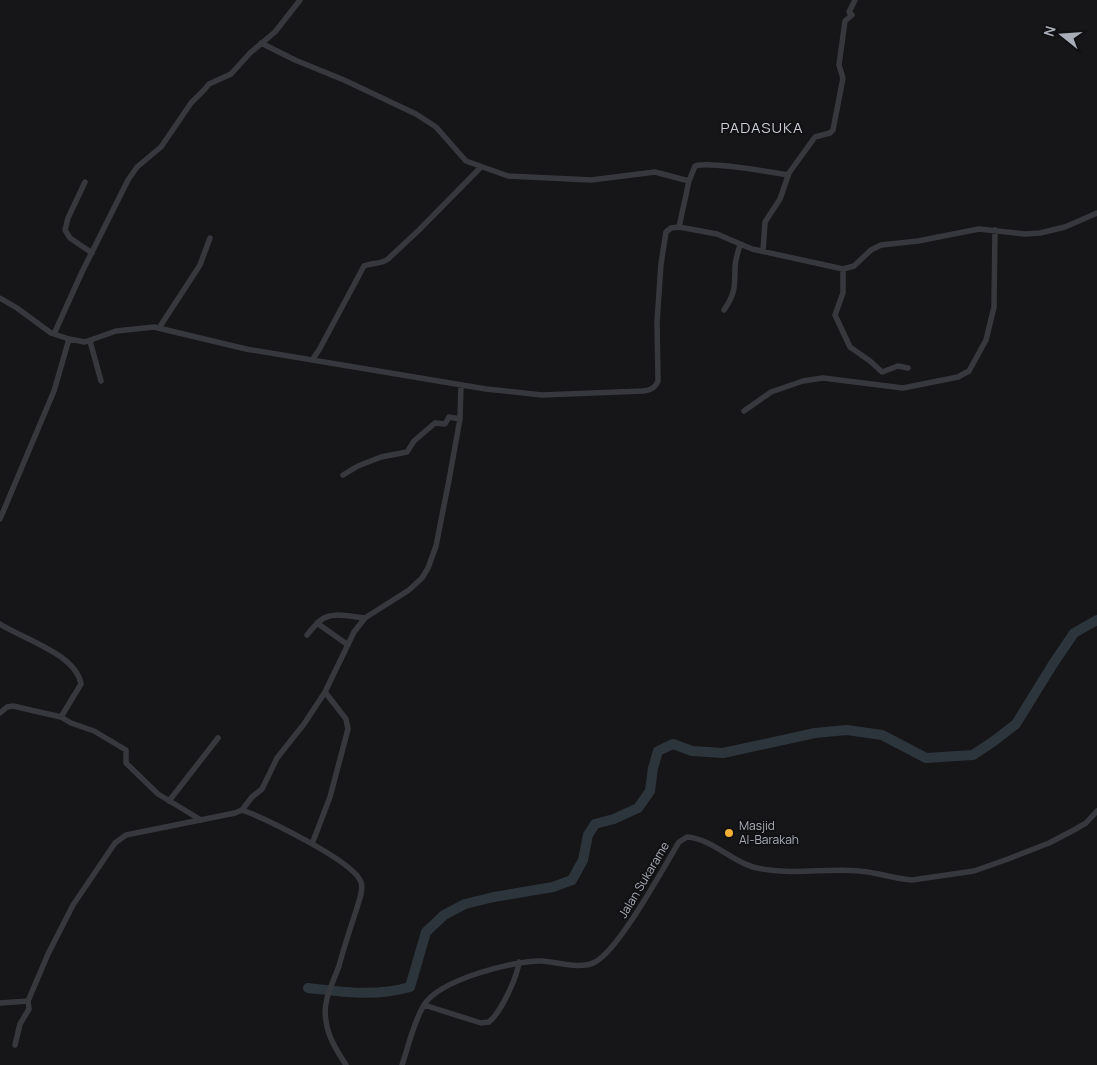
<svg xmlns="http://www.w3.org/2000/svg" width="1097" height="1065" viewBox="0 0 1097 1065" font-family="Manrope,sans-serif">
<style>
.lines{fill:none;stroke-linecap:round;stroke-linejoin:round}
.river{stroke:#2c353c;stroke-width:10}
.street{stroke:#37383d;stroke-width:5.5}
.poi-dot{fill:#f2b134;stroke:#111113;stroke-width:2}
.labels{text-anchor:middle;stroke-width:4;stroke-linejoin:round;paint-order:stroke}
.poi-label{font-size:12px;fill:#a8adb8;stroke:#111113;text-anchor:start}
.street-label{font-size:12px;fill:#a8adb8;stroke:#111113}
.quarter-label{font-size:15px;letter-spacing:1px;fill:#c9ccd4;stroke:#111113}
</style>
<rect width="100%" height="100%" fill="#161618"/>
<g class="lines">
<path class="river" d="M308,988C344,992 375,997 410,987L426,932L444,915L465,904L494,897L553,887L572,880L583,860L588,835L595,824L614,819L638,808L650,791L653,768L658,751L673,744L692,751L723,753L815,733L847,730L882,735L926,758L973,755L994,741L1016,724L1053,664L1074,633L1097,620"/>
<path class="street" d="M261,43L295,60L344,80L416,114L436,127L466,161L508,176L591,180L655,172L689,181
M85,182L68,218L65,230L70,238L92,253
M679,227L689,181L695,166C710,161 770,172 788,175
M763,251L765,222L780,199L789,173L815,137L830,133L833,130L843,78L839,65L845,21L852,15L849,12L855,0
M843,269V293L835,315L850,347L870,361L882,372L898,366L908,368
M0,298L17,308L51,333L69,339L85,342L116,331L154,327L246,349L486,389L542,395L643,391C651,390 655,388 658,381L657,322L661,264L666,232L671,228L679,227L717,234L752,249L843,269L854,266L871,250L881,245L918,241L979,229L1025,234L1040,233L1065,227L1097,213
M724,310C735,294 735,287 735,268C735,260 738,252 740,245
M159,328L200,265L210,238
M54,334L82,272L128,180L137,167L161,147L191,103L204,90L209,84L231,74L250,53L275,32L300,0
M90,341L101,381
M312,360L319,350L364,266C372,262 381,265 388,259L419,230L481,167
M744,411L771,392L803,381L823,378L903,388L958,377L969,371L986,340L994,307L995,230
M343,475L358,466L381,457L407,452L414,441L435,423L445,424L449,417L460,419
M0,519L54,391L69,339
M317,623L348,645
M0,624C23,639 76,654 81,684L61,717
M307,635C311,630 316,624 321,620C331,611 352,617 365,618
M0,713L7,707L13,706L61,717L71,723L94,731L126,750V763L158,794L201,820
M169,801L218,738
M242,810L252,797L262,789L277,758L304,724L325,692
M312,844L330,797L348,729L346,719L325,692L354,632L365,618L409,590L422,578L428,568L436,546L449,480L460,419L461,385
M0,1003L28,1001L48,954L73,905L115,843L126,835L235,813L242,810C264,818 354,861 361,882C364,890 358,903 356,911C350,929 344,947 339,966C333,983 322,1001 326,1021C328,1037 337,1051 346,1065
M424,1005L481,1023L489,1022C501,1012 517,978 519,962
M15,1045L20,1024L29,1009L28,1001
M402,1065C409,1045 413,1023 424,1005C439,980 514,960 542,961C558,962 580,970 595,962C619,950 663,868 679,842L687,837C712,839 730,860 753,867C787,876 825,868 859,871C877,872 894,879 912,880L974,871L1008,859L1049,843L1074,830L1086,823L1097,811"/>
</g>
<circle class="poi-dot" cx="729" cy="833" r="5"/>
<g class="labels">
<g class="poi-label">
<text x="739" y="830">Masjid<tspan x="739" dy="14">Al-Barakah</tspan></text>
</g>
<g class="street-label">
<text transform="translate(644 880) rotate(-59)" y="4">Jalan Sukarame</text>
</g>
<g class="quarter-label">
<text x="762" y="133">PADASUKA</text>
</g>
</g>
<g transform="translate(1062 35) rotate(287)" stroke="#111113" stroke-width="4" paint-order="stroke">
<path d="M0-4L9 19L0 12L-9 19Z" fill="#a8adb8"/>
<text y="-8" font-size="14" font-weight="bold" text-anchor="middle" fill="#a8adb8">N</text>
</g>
</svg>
